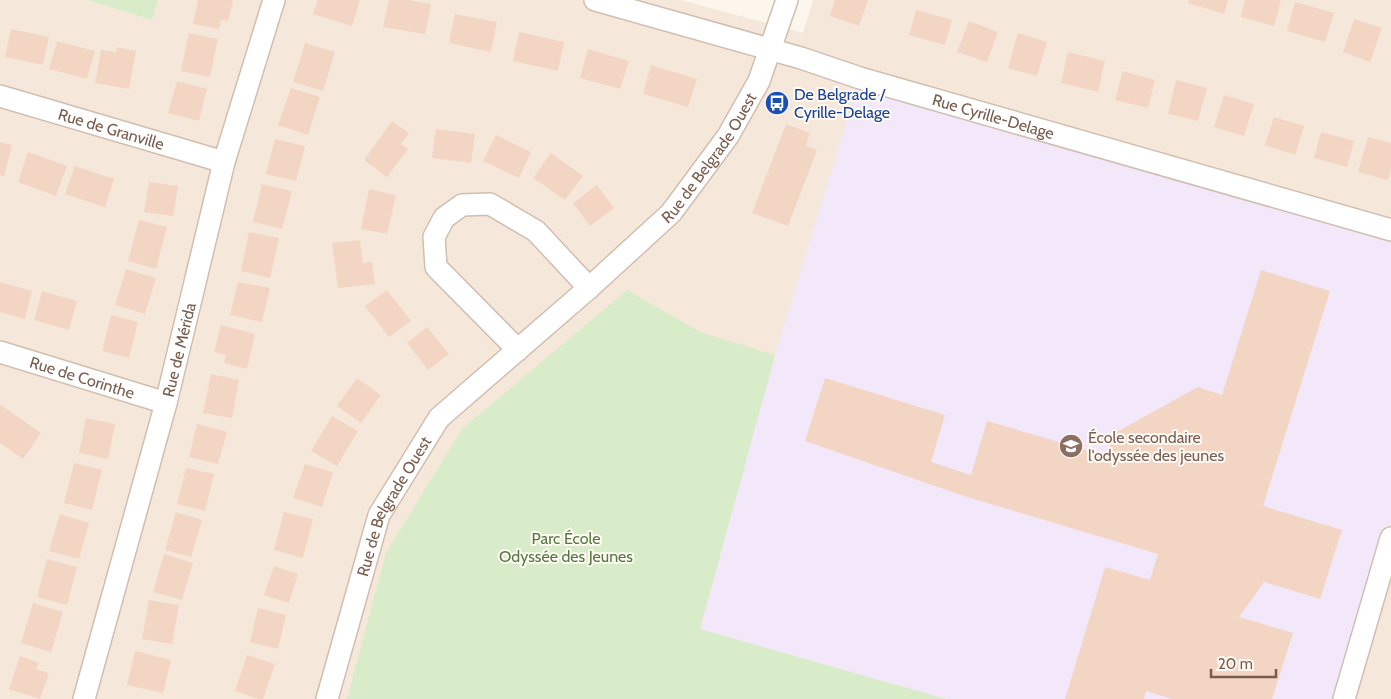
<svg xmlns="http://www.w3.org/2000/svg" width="1391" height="699" viewBox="0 0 1391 699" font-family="Cabin,sans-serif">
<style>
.residential{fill:#f5e8da}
.education{fill:#f3e8fa}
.green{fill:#d8ecc9}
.building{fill:#f3d5c3}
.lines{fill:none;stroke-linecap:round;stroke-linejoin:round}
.minor-casing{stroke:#d1beb0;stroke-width:24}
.minor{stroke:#fff;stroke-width:21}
.labels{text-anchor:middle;stroke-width:4;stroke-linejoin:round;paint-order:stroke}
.transit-label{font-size:16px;fill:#164399;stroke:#fffaf3;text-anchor:start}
.street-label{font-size:16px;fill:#7a5c4d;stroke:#fffaf3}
.education-label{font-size:16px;fill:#785e54;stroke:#fffaf3;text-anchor:start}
.park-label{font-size:16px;fill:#537a41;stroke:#fffaf3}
</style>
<rect width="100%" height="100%" fill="#fdf6ec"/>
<path class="residential" d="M0,0H87L152,20L158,0H681L803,33L813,0H1391V699H0Z"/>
<path class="education" d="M860,78L1391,230V538L1344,699H946L700,629L775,355Z"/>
<path class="green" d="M87,0H158L152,20Z
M627,290L700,332L775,355L700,629L946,699H347L386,553L462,429Z"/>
<path class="building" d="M198,0H233L228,21L221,20L219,29L193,24Z
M318,0H360L352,26L313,14Z
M389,0H408L431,4L425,34L383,27Z
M835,0H868L859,26L830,16Z
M1189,0H1228L1224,14L1188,3Z
M1245,0H1281L1274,26L1241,17Z
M1295,2L1334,13L1325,42L1287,31Z
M916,10L952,20L945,45L909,35Z
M455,14L497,22L491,52L449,43Z
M1354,19L1382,28L1370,62L1343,52Z
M969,21L998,32L987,62L957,52Z
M11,29L49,37L43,65L5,57Z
M519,32L564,42L558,71L513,61Z
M189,33L218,39L210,77L181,71Z
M1018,33L1047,42L1037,76L1008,68Z
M57,41L95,51L87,79L49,69Z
M305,43L335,52L323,91L293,82Z
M117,47L136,51L129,89L95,83L101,50L116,52Z
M588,49L629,61L620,89L580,78Z
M1068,52L1105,61L1098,92L1061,83Z
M651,65L697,79L688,107L643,94Z
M1123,71L1155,80L1148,108L1115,100Z
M1176,80L1207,88L1198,121L1168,114Z
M177,81L207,89L199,121L168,113Z
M291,88L320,97L308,135L278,125Z
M1224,95L1254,104L1244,136L1214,127Z
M1274,117L1304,126L1295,155L1265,145Z
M392,121L409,133L401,144L408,149L387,177L364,160Z
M786,124L810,133L806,146L817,150L788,226L752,213Z
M436,129L475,134L471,163L432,158Z
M1321,132L1354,141L1347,167L1314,158Z
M496,135L531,152L519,178L483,161Z
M1368,137L1391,143V169L1388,180L1358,172Z
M275,139L305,146L296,181L266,174Z
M0,142L12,145L4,176L0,175Z
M28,152L67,166L56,196L18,182Z
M551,153L583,176L565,200L533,178Z
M75,166L114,179L105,207L65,194Z
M149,182L178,186L173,216L144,212Z
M262,184L292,191L282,229L253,222Z
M597,185L614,208L590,226L573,203Z
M369,189L396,195L387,234L361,229Z
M139,220L167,227L156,269L128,261Z
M249,232L279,238L270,278L241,271Z
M360,240L363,263L372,262L375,284L338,288L332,243Z
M126,269L156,278L145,314L115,305Z
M1261,270L1330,291L1263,506L1342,530L1320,599L1264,582L1239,617L1293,633L1272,699H1172L1146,691L1144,699H1065L1105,567L1150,580L1158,554L964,496L805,441L825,378L945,415L931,462L971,475L987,421L1107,456L1113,434L1198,387L1222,395Z
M0,282L32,291L25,319L0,312Z
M238,282L270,288L262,322L230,315Z
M387,290L411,321L389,337L365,306Z
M42,291L77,301L69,330L34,320Z
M111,315L138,322L129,358L102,351Z
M221,325L255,334L247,369L224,363L226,355L214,352Z
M427,327L449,354L428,370L407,343Z
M211,374L239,380L232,418L203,413Z
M357,378L381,395L361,423L337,406Z
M1,405L41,433L23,459L0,443V406Z
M332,416L358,431L337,466L311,451Z
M86,418L115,424L108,459L79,453Z
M197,424L227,432L218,464L189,457Z
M74,463L102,470L92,510L64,503Z
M305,464L333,472L322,507L293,498Z
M186,468L214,474L205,511L177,504Z
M176,512L202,520L191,557L165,550Z
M284,512L313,519L303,558L274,550Z
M60,514L89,523L79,559L49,551Z
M164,554L193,563L182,600L153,592Z
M47,559L77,567L67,605L37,597Z
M274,566L298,574L289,603L264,595Z
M149,600L179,605L172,644L142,639Z
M33,603L63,612L51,652L21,643Z
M258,608L286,615L278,649L250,642Z
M135,651L171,660L163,693L127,685Z
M247,655L275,664L263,699H259L235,691Z
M20,656L39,663L36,669L49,673L40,699L9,689Z"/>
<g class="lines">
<g class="minor-casing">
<g id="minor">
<path id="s1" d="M595,0L801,58L860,78L1391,230"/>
<path id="s2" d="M0,96L224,162"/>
<path d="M518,350L436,267L434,237L444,218L462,205L490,204L536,231L589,288"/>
<path id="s3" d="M0,352L166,403"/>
<path id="s4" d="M84,699L166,403L224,162L274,0"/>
<path id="s5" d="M327,699L379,515L439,418L589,288L671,213L728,136L759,81L787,0"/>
<path d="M1344,699L1391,538"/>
</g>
</g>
<use href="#minor" class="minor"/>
</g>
<defs>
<g id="bus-disc" transform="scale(1.25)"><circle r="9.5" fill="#1a4fb4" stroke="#fffaf3"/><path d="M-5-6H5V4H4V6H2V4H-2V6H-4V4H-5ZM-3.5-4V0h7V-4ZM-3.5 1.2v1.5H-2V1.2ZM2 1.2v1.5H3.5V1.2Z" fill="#fff"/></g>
<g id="school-disc" transform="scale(1.25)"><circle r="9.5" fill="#8d6e63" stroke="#fffaf3"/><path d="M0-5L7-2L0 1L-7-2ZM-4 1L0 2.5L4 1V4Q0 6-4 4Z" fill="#fff"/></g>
</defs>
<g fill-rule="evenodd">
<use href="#bus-disc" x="777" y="103"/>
<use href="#school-disc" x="1071" y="446"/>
</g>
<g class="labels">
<g class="transit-label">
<text x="794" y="100">De Belgrade /<tspan x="794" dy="18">Cyrille-Delage</tspan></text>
</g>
<g class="street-label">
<text dy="6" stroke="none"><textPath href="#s1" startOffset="415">Rue Cyrille-Delage</textPath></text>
<text dy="6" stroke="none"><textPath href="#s2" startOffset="116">Rue de Granville</textPath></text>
<text dy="6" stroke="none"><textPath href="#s5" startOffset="682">Rue de Belgrade Ouest</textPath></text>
<text dy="6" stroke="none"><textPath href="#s4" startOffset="362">Rue de Mérida</textPath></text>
<text dy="6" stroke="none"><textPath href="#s3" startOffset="86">Rue de Corinthe</textPath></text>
<text dy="6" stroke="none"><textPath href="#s5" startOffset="205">Rue de Belgrade Ouest</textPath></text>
</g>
<g class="education-label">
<text x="1088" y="443">École secondaire<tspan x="1088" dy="18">l'odyssée des jeunes</tspan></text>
</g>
<g class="park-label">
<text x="566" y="544">Parc École<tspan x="566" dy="18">Odyssée des Jeunes</tspan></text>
</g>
</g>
<path d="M1211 669v8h65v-8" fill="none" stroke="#7a5c4d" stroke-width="2.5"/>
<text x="1218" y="669" font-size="15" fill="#7a5c4d" stroke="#fffaf3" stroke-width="4" paint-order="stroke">20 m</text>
</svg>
